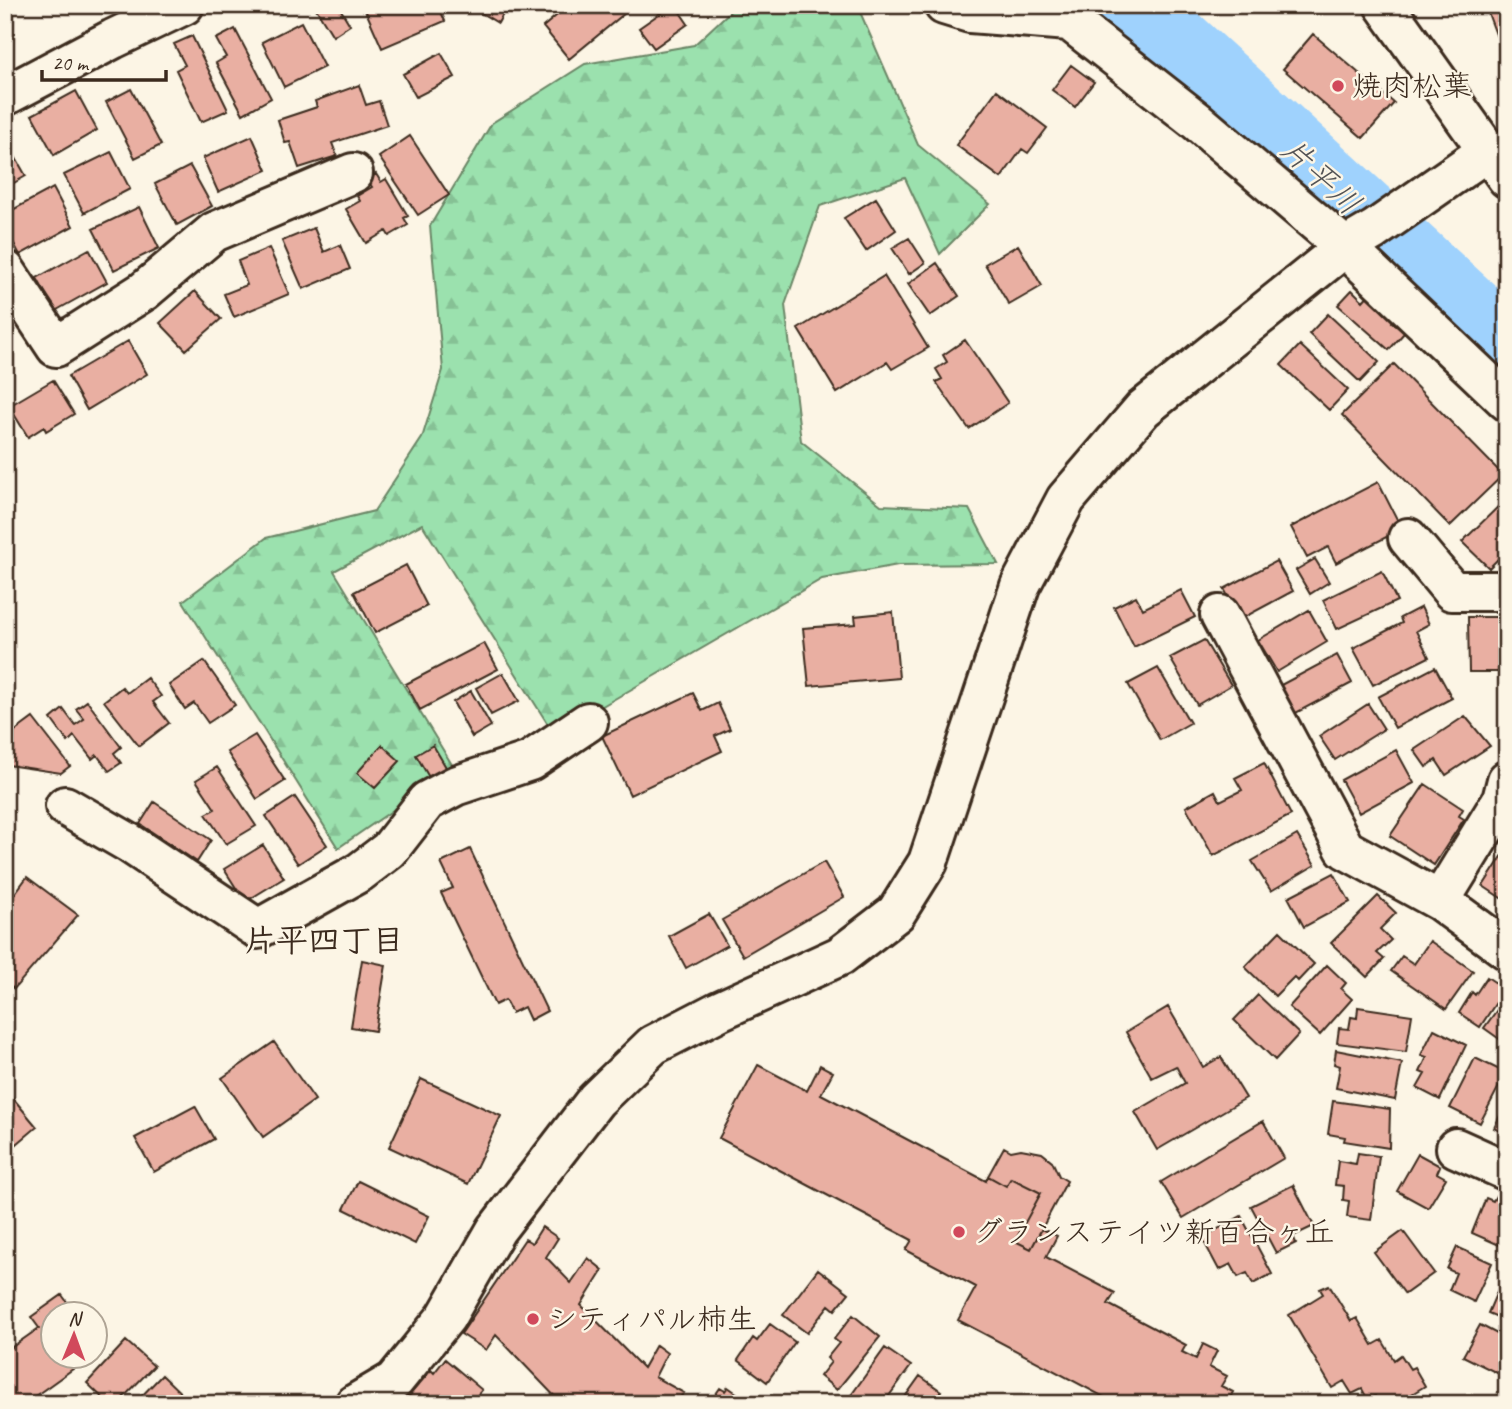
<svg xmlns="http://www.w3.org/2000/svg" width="1512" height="1409" viewBox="0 0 1512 1409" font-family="Caveat,'Klee One',sans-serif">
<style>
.forest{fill:url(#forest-firs);stroke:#6b8666;stroke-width:2}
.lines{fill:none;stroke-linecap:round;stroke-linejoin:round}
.river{stroke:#9fd2fd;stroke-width:75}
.building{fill:#e9afa2;stroke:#3b2a1e;stroke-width:2}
.minor-casing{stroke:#3b2a1e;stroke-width:44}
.secondary-casing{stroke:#3b2a1e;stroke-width:44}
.minor{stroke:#fcf5e5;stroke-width:38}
.secondary{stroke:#fcf5e5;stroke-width:38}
.poi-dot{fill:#d1495b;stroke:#fcf5e5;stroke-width:2.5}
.labels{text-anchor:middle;stroke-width:5;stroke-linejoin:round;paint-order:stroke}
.poi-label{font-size:30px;fill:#3b2a1e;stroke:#fcf5e5;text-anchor:start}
.water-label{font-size:32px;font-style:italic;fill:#545456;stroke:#fcf5e5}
.neighbourhood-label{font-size:32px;font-weight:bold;fill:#3b2a1e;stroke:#fcf5e5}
</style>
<defs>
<pattern id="forest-firs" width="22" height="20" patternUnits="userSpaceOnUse" patternTransform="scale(1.75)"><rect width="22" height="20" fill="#9be1ae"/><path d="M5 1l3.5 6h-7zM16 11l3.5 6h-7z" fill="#86c195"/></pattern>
</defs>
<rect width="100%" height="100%" fill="#fcf5e5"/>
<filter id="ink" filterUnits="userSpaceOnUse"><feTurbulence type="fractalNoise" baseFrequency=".0143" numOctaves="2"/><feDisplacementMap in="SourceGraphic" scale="14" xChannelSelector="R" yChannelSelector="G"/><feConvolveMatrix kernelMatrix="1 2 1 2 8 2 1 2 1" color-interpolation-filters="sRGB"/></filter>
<g filter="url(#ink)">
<path class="forest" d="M737,5H857L918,145L990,204L940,254L905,178L820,206L785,305L801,441L881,505L969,509L998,564L898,565L822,579L554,734L422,524L334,571L454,768L338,848L183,601L266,538L374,511L422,438L443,370L430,226L492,123L585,64L694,45Z"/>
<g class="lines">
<path class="river" d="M1134,5L1507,347"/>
</g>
<path class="building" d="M317,5H338L350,25L333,36L315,7Z
M363,5H438L445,21L382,48Z
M468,5H508L498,23Z
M569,5H619L625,13L569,59L543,27Z
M672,5H675L688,24L654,48L639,28Z
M1485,5H1507V64Z
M301,22L324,67L284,87L262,42Z
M235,29L271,98L243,114L216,63L226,57L216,39Z
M1313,34L1394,103L1363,138L1283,69Z
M192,36L228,110L201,122L176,70L185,65L174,44Z
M441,53L455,77L416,97L403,74Z
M1071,65L1094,82L1075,107L1052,90Z
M359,85L366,105L379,101L387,125L332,143L337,156L299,168L290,142L285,143L278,120L317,107L315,101Z
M131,89L161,145L135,158L106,102Z
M997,90L1047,128L1028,153L1022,149L1001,178L956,145Z
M76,91L97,130L54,155L32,115Z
M252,136L267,170L218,192L203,158Z
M410,136L449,195L418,215L379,157Z
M5,139L26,176L5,188Z
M111,152L130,189L84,213L64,175Z
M190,166L212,206L177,225L155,184Z
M376,174L381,182L386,179L408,216L404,218L408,225L389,236L386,231L366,243L346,209L360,201L357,196L372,187L367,180Z
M53,188L73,226L20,255L6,229L12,226L5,214Z
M876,198L896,230L866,251L844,218Z
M139,207L159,248L114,270L93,229Z
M314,228L324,252L340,245L350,269L303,289L282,241Z
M909,238L925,263L909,274L892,248Z
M1018,245L1042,286L1009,305L985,264Z
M269,248L289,294L234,317L224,294L247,285L238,261Z
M89,249L107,282L55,311L37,278Z
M937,263L959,296L930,316L908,284Z
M884,276L928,348L892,369L887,362L837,393L798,329Z
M1352,290L1363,301L1370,293L1396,316L1392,322L1404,333L1389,350L1338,305Z
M195,291L221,319L186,350L160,323Z
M1328,314L1379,362L1360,382L1309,334Z
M965,340L1008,403L969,429L936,382L942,379L936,369L947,362L943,355Z
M128,341L147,374L87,410L68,376Z
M1300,345L1348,390L1329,410L1281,365Z
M1394,364L1503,475L1450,526L1342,415Z
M53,380L74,414L46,431L44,427L28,437L9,406Z
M1378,482L1402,529L1336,563L1328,547L1307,558L1291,527Z
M1507,498V556L1504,553L1489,568L1462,542Z
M1315,559L1329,582L1310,594L1296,570Z
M1276,561L1293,591L1241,619L1224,589Z
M406,565L427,606L375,633L354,592Z
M1382,571L1397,601L1337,629L1323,600Z
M1181,590L1195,617L1134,647L1114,607L1136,596L1143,609Z
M1421,607L1429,624L1416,631L1429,657L1373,685L1353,648L1402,623L1400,618Z
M1309,610L1327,642L1277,672L1258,640Z
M893,612L899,678L809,686L803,628L856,624L855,616Z
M1468,617H1507V672H1469Z
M1204,640L1231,685L1197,705L1170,658Z
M484,643L498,669L420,710L406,684Z
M1337,655L1352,683L1294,714L1279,686Z
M204,661L235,705L208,723L194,703L185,709L169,685Z
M1435,667L1452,698L1395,728L1378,697Z
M1158,668L1190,723L1160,740L1128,684Z
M503,673L519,701L491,715L476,688Z
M147,678L161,696L153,702L169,723L139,746L104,701L122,687L127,693Z
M471,691L491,726L472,737L453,702Z
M693,693L702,711L718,703L730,729L715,736L722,751L630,795L602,736Z
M87,701L121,747L114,753L121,763L109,771L97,755L92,759L74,736L68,742L51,719L63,709L75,725L84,719L76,709Z
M1368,704L1384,729L1335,760L1319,736Z
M1465,716L1490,746L1446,775L1436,760L1426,767L1414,750Z
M33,718L70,766L61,773L8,765L5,761V731L10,728L14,732Z
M255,735L285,781L257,799L227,752Z
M382,745L400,761L375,788L357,773Z
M433,745L447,769L430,779L416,755Z
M1396,750L1414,783L1359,813L1341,780Z
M1264,763L1291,815L1213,856L1186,807L1215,791L1220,801L1242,790L1235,778Z
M217,767L256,826L226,844L206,814L215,809L196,780Z
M1425,784L1463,809L1459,816L1464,819L1434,865L1390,836Z
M295,797L327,845L298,864L266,816Z
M154,802L211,840L197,862L140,824Z
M1297,835L1315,865L1271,891L1252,861Z
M263,845L284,878L245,902L224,869Z
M470,849L547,1011L530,1020L524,1007L512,1013L505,1000L495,1005L441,893L453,888L441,863Z
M1507,849V897L1504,900L1483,886Z
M824,862L844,897L743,956L722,920Z
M1334,873L1350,902L1304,927L1288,897Z
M27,877L78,915L14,989L5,982V900H10Z
M1378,896L1396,913L1380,929L1391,940L1377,953L1384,959L1367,977L1331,943Z
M709,914L727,945L686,968L669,936Z
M1280,931L1314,964L1298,981L1294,977L1275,996L1245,967Z
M1430,941L1473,971L1446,1009L1391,971L1402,956L1414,964Z
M362,960L386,965L375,1031L351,1027Z
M1327,965L1346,983L1341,989L1352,999L1320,1035L1289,1007Z
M1487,977L1505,989L1480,1027L1459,1013L1472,992L1475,995Z
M1258,995L1299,1034L1275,1060L1234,1020Z
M1507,996V1041L1505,1043L1484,1028Z
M1168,1007L1203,1067L1221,1057L1246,1098L1157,1150L1135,1112L1185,1083L1176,1066L1152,1078L1126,1032Z
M1358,1007L1412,1015L1406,1052L1337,1043L1339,1028L1349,1029L1351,1017L1357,1018Z
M1434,1029L1466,1045L1440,1100L1417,1088L1425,1074L1420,1072L1427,1057L1421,1055Z
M274,1042L315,1100L263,1137L222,1078Z
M1336,1050L1402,1063L1395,1100L1336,1088L1340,1066L1334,1064Z
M1475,1058L1506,1073L1480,1123L1450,1108Z
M758,1065L807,1091L820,1065L833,1072L821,1094L986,1181L988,1176L1006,1186L1011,1178L1041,1193L1015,1241L1031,1249L1042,1229L1057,1236L1046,1257L1115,1293L1108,1304L1186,1345L1182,1352L1196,1359L1203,1344L1217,1351L1209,1367L1227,1376L1221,1386L1233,1392L1227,1404H1117L958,1320L976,1287L906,1250L912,1240L719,1138Z
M421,1079L501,1116L468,1184L389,1147Z
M12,1097L37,1127L5,1154V1102Z
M1333,1101L1390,1109L1389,1148L1344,1141L1345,1137L1328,1134Z
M1507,1101V1135L1494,1128Z
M195,1106L214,1139L154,1172L135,1138Z
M1263,1121L1284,1158L1183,1218L1161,1182Z
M1004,1147L1011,1151L1021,1149L1042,1153L1052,1161L1059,1176L1067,1181L1031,1249L1015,1241L1041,1193L1011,1178L1006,1186L988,1176Z
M1358,1153L1379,1156L1371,1220L1347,1217L1349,1201L1343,1200L1344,1186L1335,1185L1338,1161L1356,1164Z
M1418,1154L1440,1166L1437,1173L1446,1178L1428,1208L1397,1191Z
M358,1181L429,1216L415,1244L344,1209Z
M1293,1185L1314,1226L1293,1236L1296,1243L1276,1253L1251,1206Z
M1497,1194L1507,1198L1506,1248L1472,1233L1486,1198L1493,1201Z
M1241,1216L1272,1274L1253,1284L1247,1273L1238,1277L1231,1264L1219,1270L1202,1238Z
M542,1227L558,1238L546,1257L571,1283L588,1258L603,1270L581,1305L643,1368L656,1345L667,1353L655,1377L684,1393L674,1404H562L496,1335L486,1350L461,1334L525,1239L532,1243Z
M1403,1231L1434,1273L1405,1294L1374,1252Z
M1457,1247L1492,1263L1474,1302L1449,1290L1456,1273L1447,1269Z
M818,1269L849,1293L835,1310L829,1305L807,1333L783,1315Z
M1502,1280L1507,1282V1321L1488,1313Z
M1329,1285L1351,1321L1357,1318L1373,1345L1382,1340L1394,1360L1401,1355L1410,1369L1414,1367L1425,1386L1395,1404H1380L1375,1396L1368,1400L1362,1389L1352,1394L1344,1381L1332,1388L1289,1315L1323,1294L1320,1289Z
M62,1295L76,1314H52V1356H91L24,1404H5V1352L39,1328L31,1317Z
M853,1315L880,1337L837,1390L820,1376L831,1362L827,1358L839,1343L834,1339Z
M770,1324L795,1342L767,1382L738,1360L753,1338L757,1341Z
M1480,1325L1507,1339V1378L1463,1356Z
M126,1341L154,1366L117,1404H109L87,1383Z
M885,1348L911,1366L883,1404H851L847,1401Z
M445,1359L482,1390L470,1404H402L431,1370L434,1373Z
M162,1375L188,1400L185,1404H134Z
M920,1376L941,1391L932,1404H900Z
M728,1387L752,1404H709L720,1388L725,1391Z"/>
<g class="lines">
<g class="minor-casing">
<path id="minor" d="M944,5L970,13L1069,21
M1049,5L1197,121L1345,247L1507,401
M5,96L113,39L184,5
M5,270L56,347L144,291L214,232L353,173
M1408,538L1452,591H1507
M1220,615L1345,849L1440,901L1507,950
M65,806L129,843L258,929L360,872L389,850L427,801L455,786L530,761L588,722
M1440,901L1502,800L1507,780
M1456,1148L1507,1171
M355,1404L394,1381L446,1317L496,1230L596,1100L653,1045L719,1011L840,956L896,913L928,862L1020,586L1066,499L1143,409L1345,247L1374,230L1489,150"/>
</g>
<g class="secondary-casing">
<path id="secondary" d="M1384,5L1507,178"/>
</g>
<use href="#minor" class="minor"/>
<use href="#secondary" class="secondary"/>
</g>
</g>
<g class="poi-dot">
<circle cx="1338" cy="86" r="7"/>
<circle cx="959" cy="1232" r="7"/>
<circle cx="533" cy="1319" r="7"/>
</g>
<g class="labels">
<g class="poi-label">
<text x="1352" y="96">焼肉松葉</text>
<text x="973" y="1242">グランステイツ新百合ヶ丘</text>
<text x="547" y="1329">シティパル柿生</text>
</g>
<g class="water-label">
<text transform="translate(1321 176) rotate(43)" y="11">片平川</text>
</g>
<g class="neighbourhood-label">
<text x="324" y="951">片平四丁目</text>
</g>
</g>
<rect width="1512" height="1409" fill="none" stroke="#fcf5e5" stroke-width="28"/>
<rect x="14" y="14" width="1484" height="1381" fill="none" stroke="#3b2a1e" stroke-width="2.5" filter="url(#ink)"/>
<g transform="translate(74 1335) rotate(1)"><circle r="33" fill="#fcf5e5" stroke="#afa495" stroke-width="2"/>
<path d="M0-5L12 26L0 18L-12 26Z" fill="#d1495b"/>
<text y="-10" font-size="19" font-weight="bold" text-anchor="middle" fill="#3b2a1e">N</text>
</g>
<path d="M42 70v10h124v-10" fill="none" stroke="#3b2a1e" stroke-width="3.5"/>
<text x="52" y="70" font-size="21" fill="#3b2a1e" stroke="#fcf5e5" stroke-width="5" paint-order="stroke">20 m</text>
</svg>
